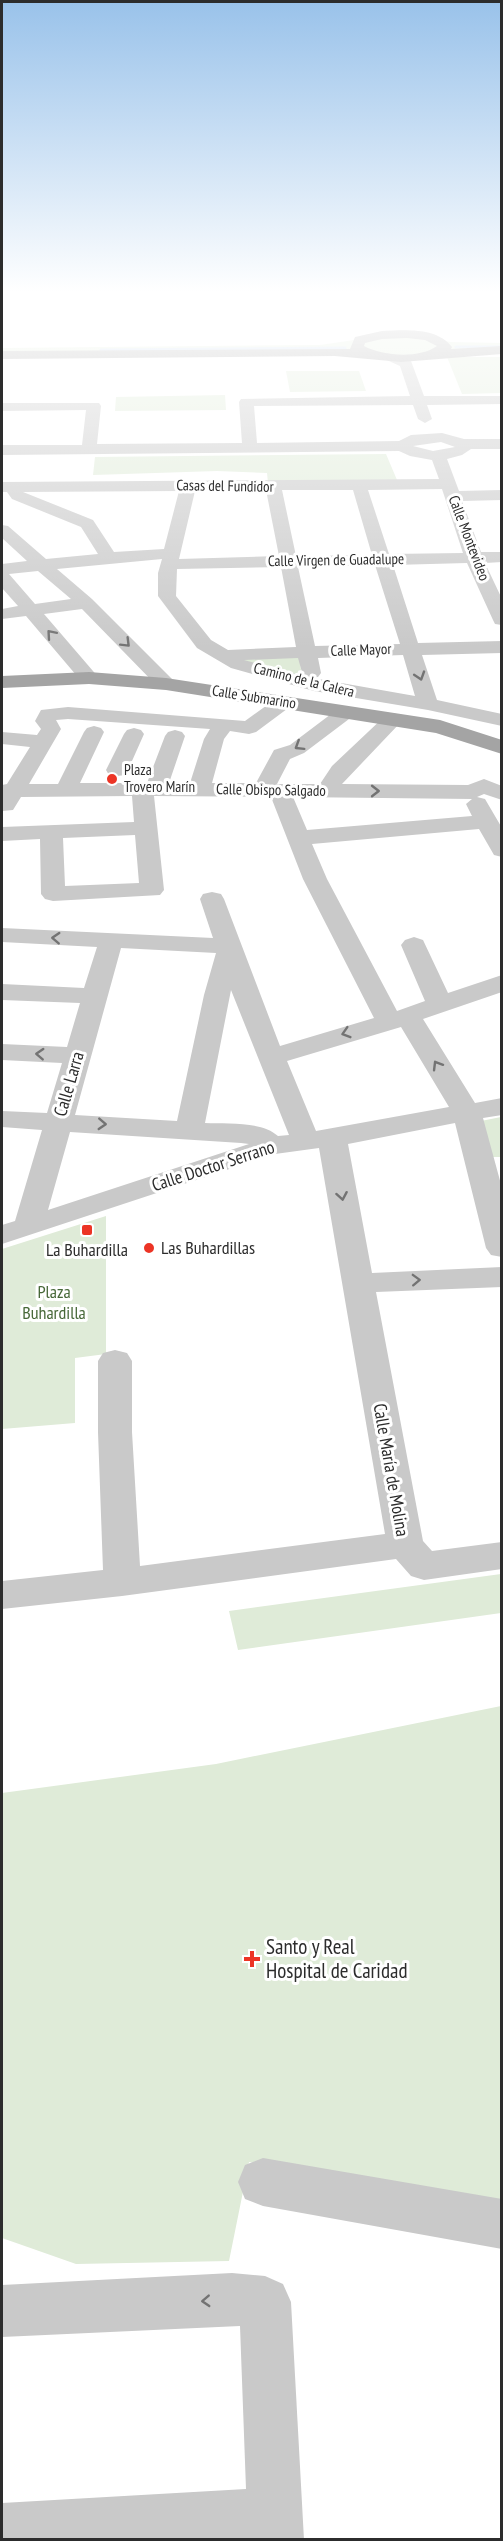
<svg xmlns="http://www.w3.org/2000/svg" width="503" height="2541" viewBox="0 0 503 2541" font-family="'PT Sans Narrow',sans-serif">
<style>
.green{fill:#dfebd8}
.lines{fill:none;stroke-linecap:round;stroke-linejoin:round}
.stream{stroke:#c3d6ec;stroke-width:3}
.minor{fill:#c9c9c9;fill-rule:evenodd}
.major{fill:#a4a4a4;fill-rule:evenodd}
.oneway{stroke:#737373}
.poi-dot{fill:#ec3425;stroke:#fff;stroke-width:2}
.labels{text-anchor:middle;stroke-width:6;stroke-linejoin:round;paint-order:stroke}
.far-street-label{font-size:15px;fill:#2c2c2c;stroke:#fff}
.far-poi-label{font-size:15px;fill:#2c2c2c;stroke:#fff;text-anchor:start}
.street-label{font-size:18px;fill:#2c2c2c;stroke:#fff}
.poi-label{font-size:18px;fill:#2c2c2c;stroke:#fff;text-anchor:start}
.park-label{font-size:18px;fill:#476838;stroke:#fff}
.near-poi-label{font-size:21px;fill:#2c2c2c;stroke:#fff;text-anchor:start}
</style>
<rect width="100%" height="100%" fill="#fff"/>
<path class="green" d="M395,334L451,342L502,343L501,350L418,357L343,352L2,355V348L320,345Z
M447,357H501V393L462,394Z
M286,371H359L366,391L290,392Z
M225,395L226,410L115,411L116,397Z
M386,454L397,480L268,483L267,473L217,471L93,475L95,457Z
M299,655L302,677L243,662V657Z
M501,1117V1157H491L481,1121Z
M106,1216V1354L75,1358V1423L2,1429V1249Z
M501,1574V1613L238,1650L229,1611Z
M501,1706V2203L249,2162L229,2261L76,2264L2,2238V1793L216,1764Z"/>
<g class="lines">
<path class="stream" d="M456,347H500
M101,350L345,348"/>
<path class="minor" d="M387,353L411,361L424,396H502V404L427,405L432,419L425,423L418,419L413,405L254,406L257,443L399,441L411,435L442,433L464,439H502V449H471L462,455L447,459L459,491L502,490V500L462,501L481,552H502V562L485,563L502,599V625L495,624L493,620L467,563L393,565L418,643L502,641V653L422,655L437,700L502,714V726L428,710L314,691L231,668L197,648L158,596V573L162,559L57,569L92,599L173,680L176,684L173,688H159L82,609L44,614L99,678L96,682H82L26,616L2,619V609L18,606L2,588V564L27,561L2,538V525L8,526L46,559L98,554L81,527L12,499L7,492H2V482L439,479L432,460L410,456L399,451L2,455V445H82L86,410L2,411V403H99L101,406L97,444L242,443L239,402L241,399L410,396L400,366L380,357ZM441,442L455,447L433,451L413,446ZM442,489L463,553L389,554L368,490ZM266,490L279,556L179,559L195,491ZM282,490H353L372,555L296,556ZM179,491L164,549L114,552L93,520L23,492ZM375,565L400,644L315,646L298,567ZM281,567L296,647L228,650L211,640L176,596L177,569ZM38,571L71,599L35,604L9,574ZM403,655L415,696L313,678L318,677L321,673L318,658ZM298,658L303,676L244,660Z
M284,696L291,698L294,702L291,706L256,732L249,734L230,731L224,739L212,783H256L274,750L290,745L339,708H353L356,712L353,716L304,753L290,759L277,784H320L332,766L386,715L393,713L400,715L403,719L400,723L342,784L468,785L484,779L502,786V800L484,794L477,797L485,799L502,828V857L494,855L479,829L312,844L327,879L397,1011L425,1001L401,945L405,940L414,937L423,940L448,993L502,975V992L423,1019L475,1103L502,1098V1115L483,1118L502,1188V1257L491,1255L486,1248L455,1123L348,1144L372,1273L502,1267V1287L376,1292L423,1541L432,1551L502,1542V1569L424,1580L411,1576L396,1559L122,1596L2,1609V1581L103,1570L98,1432V1361L103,1353L115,1350L127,1353L132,1361V1432L140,1566L385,1534L319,1148L275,1154L2,1244V1225L15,1221L42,1130L2,1127V1111L47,1113L62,1063L2,1060V1044L67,1047L80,1003L2,1000V984L84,988L97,947L2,942V928L213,938L200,899L203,894L212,892L221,894L224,899L280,1046L374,1018L303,879L271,797L154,796L164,890L160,895L53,901L45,899L41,894L40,839L2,841V827L134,822L132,796L21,797L13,810L2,811V785L7,784L30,747L2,744V732L37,735L41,729L35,721L41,710L68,707L245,721L277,698ZM68,719L210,729L204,739L190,783H169L185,736L182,732L175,730L168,732L165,736L147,783H80L104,732L101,728L94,726L87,728L84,732L58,784H29L61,729L56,720ZM293,797L472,799L466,804L472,816L307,830ZM135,835L139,883L65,886L63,838ZM121,948L216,953L204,995L177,1121L75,1115ZM231,990L289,1135L278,1136C262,1121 226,1124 205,1123ZM401,1027L449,1107L316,1131L287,1061ZM70,1132L241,1143L249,1144L48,1210Z
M134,728L141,730L144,734L128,770L125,775L117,776L109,775L106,770L124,734L127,730Z
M263,2158L502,2199V2249L263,2206L245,2199L238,2182L245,2165Z
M232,2273L265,2276L283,2284L291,2302L304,2540H2V2503L246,2489L240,2326L2,2337V2285Z"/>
<path class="major" d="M382,331C405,330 437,327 452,347L451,349L502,346V354L401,362L335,356L2,359V351L350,349L355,337ZM407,338L425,340L437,346C419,359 382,356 364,346L365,343L382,339Z
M89,672L166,678L440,720L502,740V754L436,733L166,690L89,684L2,688V676Z"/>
</g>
<defs><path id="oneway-chevron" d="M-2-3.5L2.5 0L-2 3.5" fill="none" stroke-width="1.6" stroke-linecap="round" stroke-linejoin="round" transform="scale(1.5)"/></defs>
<g class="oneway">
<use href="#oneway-chevron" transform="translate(51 634) rotate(-131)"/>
<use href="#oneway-chevron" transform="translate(126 643) rotate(45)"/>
<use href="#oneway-chevron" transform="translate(420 676) rotate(72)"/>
<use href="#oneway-chevron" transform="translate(299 746) rotate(148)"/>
<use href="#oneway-chevron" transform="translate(375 791)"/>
<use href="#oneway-chevron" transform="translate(56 938) rotate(-177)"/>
<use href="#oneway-chevron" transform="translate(346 1033) rotate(163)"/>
<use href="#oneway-chevron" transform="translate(40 1054) rotate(-177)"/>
<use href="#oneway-chevron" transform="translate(437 1065) rotate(-121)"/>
<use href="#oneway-chevron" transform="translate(102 1124) rotate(3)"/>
<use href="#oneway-chevron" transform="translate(342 1196) rotate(80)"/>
<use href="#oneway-chevron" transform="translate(416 1280) rotate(-2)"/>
<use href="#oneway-chevron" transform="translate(206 2301) rotate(177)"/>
</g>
<linearGradient id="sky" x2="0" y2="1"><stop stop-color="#99c2ea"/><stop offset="0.45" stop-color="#fff"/><stop offset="1" stop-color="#fff" stop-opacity="0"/></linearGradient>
<rect width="503" height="648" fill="url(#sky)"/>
<g class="poi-dot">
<circle cx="112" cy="779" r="6"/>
<rect x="81" y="1224" width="12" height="12" rx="3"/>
<circle cx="149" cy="1248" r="6"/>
<path d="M249 1950h6v6h6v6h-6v6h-6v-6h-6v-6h6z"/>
</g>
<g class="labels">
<g class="far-street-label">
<text transform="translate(225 486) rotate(1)" y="5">Casas del Fundidor</text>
<text transform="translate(469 538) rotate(69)" y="5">Calle Montevideo</text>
<text transform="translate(336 560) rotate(-1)" y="5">Calle Virgen de Guadalupe</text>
<text transform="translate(361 650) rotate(-2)" y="5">Calle Mayor</text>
<text transform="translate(304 680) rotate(14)" y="5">Camino de la Calera</text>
<text transform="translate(254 697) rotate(9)" y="5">Calle Submarino</text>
<text transform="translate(271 790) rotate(1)" y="5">Calle Obispo Salgado</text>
</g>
<g class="far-poi-label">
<text x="124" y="775">Plaza<tspan x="124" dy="17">Trovero Marín</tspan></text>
</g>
<g class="street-label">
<text transform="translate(69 1084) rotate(-74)" y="6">Calle Larra</text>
<text transform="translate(213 1166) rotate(-18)" y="6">Calle Doctor Serrano</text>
<text transform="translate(391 1470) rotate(80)" y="6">Calle María de Molina</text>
</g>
<g class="poi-label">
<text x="161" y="1254">Las Buhardillas</text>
<text x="87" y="1256" text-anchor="middle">La Buhardilla</text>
</g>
<g class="park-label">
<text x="54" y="1298">Plaza<tspan x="54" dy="21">Buhardilla</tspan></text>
</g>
<g class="near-poi-label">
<text x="266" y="1954">Santo y Real<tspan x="266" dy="24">Hospital de Caridad</tspan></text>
</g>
</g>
<rect width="503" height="2541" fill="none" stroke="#2c2c2c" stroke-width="6"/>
</svg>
